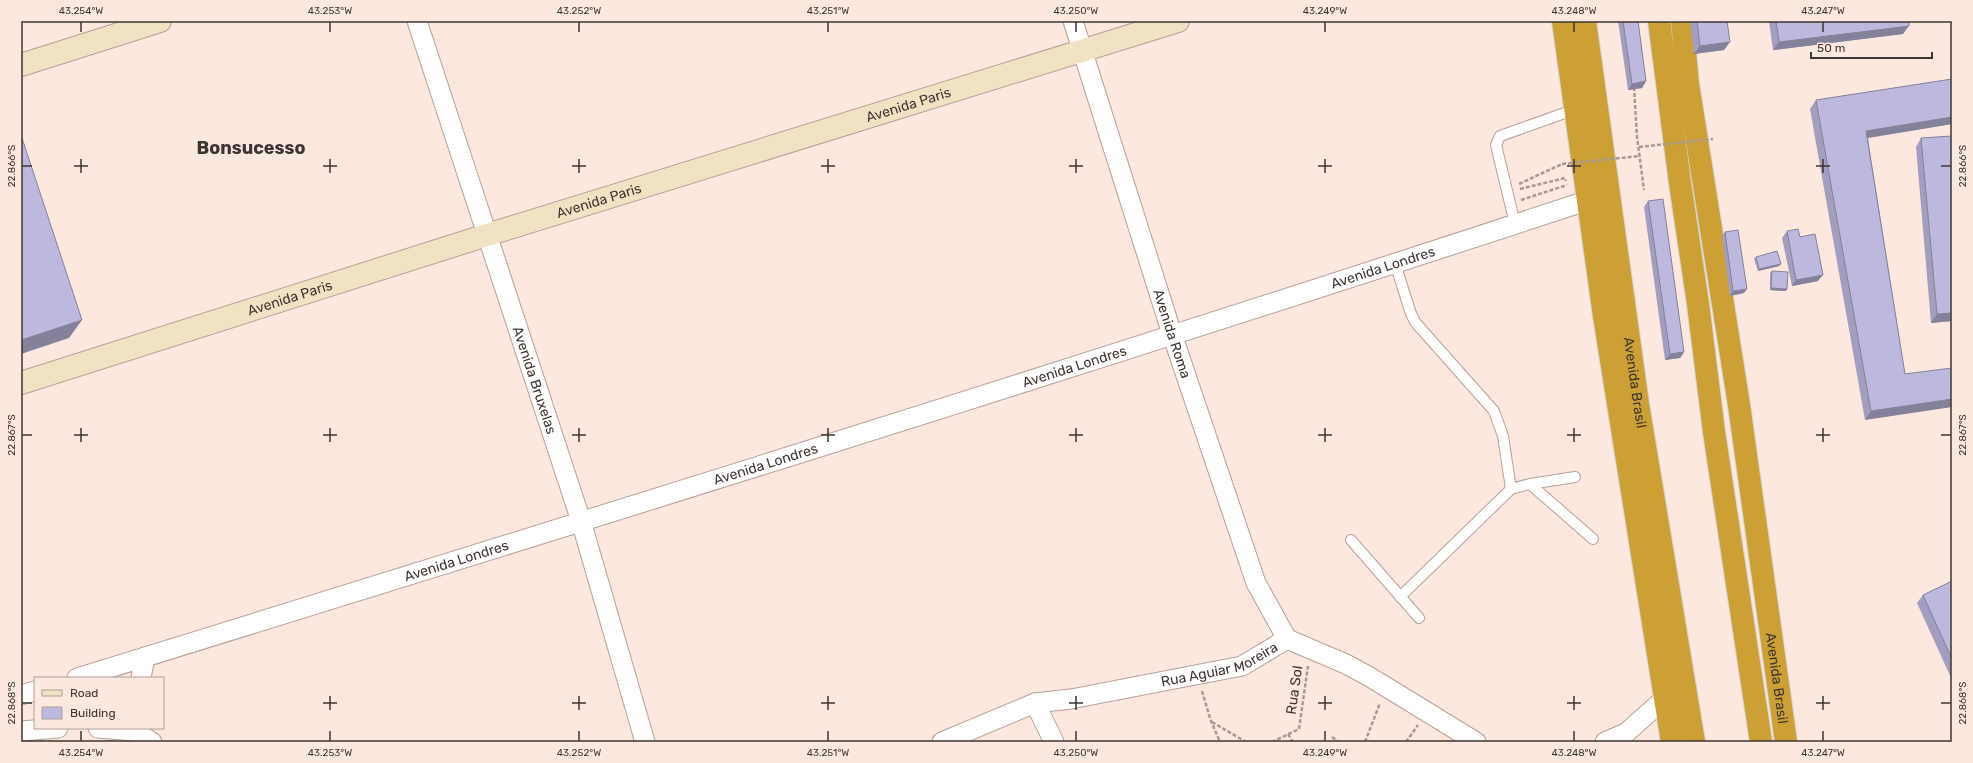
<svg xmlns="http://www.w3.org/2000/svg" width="1973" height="763" viewBox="0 0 1973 763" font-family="Rubik,sans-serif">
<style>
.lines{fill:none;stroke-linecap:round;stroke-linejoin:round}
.lane-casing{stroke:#b5a198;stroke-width:12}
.street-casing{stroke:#b5a198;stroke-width:21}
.secondary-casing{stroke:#b5a198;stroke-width:24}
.highway-casing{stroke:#d4d3d2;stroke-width:24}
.path{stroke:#a89992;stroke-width:2.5;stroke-dasharray:4 2;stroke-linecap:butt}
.lane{stroke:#fff;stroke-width:10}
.street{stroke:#fff;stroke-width:19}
.secondary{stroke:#f0e2c2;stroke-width:22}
.highway{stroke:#cca034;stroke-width:22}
.path-bridge{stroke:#a89992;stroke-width:2.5;stroke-dasharray:4 2;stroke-linecap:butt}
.wall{fill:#a39ebf}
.shaded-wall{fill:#84819b}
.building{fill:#bdb8de;stroke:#84819b}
.ticks{fill:none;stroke:#3d3531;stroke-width:1.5}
.labels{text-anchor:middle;stroke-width:4;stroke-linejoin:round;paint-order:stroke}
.street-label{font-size:14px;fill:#3d3531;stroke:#fde8df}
.district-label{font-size:18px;font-weight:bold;fill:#3d3531;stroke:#fde8df}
.neatline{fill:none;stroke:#3d3531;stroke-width:1.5}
.ticks-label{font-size:10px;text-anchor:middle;fill:#3d3531}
</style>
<rect width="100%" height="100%" fill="#fde8df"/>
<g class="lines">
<g class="lane-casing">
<path id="lane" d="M1515,224L1496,145L1500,136L1576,109
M1395,263L1410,311L1415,322L1494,411L1503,436L1511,489
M1530,484L1593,539
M1351,540L1419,618
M1400,597L1511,489L1530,484L1575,477"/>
</g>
<g class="street-casing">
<g id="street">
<path id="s1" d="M417,21L581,521L645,742"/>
<path id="s2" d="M1073,21L1172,334L1256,583L1287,639"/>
<path d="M1287,639L1346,664L1370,677L1476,742"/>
<path id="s3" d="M77,678C582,522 1087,365 1589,200"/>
<path d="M141,678L145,657"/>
<path d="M21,695L35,691"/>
<path d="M1035,703L1054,742"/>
<path d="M98,728L134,731L152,742"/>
<path d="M21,731L58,728"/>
<path id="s4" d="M942,742L1035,703L1071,699L1242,666L1287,639"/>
<path d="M1605,742L1626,733L1664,699"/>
</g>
</g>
<g class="secondary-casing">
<g id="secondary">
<path d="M21,65L160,21"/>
<path id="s5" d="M21,383L487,235L1178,21"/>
</g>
</g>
<g class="highway-casing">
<g id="highway">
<path d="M1563,21L1604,316L1672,742"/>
<path id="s6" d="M1585,21L1638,404L1694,742"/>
<path d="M1659,21L1680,183L1698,304L1714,432L1761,742"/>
<path id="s7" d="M1682,21L1688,84L1739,405L1786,742"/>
</g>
</g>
<path class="path" d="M1634,87L1637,137L1644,190
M1519,184L1562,164
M1520,189L1565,178L1566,181
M1521,200L1567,185
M1202,691L1211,721L1220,742
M1212,722L1246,742
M1288,734L1293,742
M1332,737L1339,742
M1272,742L1299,729L1308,666
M1365,742L1380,703
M1406,742L1418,725"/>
<use href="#lane" class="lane"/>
<use href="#street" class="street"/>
<use href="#secondary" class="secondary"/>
<use href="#highway" class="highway"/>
<path class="path-bridge" d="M1639,147L1713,139
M1562,164L1640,156"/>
</g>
<path class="wall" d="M1618,21H1638L1646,81L1642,88L1628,90Z
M1690,21H1727L1724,50L1694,54Z
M1770,21H1909L1903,34L1773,50L1769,22Z
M1952,79V124L1868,138L1905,374L1865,420L1810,109L1816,100Z
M1952,136V321L1931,323L1916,147L1921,138Z
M1648,201L1684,352L1680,358L1665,360L1644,207Z
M1787,231L1800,237L1818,281L1792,286L1782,238Z
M1725,232L1744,293L1730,296L1722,236Z
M1756,257L1779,266L1758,271L1754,259Z
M1772,271L1786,291L1770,290V273Z
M1952,581V680L1917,603L1923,595Z"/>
<path class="shaded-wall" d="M1909,26L1903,34L1773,50L1779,42Z
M1730,42L1724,50L1694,54L1700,46Z
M1646,81L1642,88L1628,90L1632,84Z
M1952,117V124L1861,139L1866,131Z
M1781,264L1779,266L1758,271L1759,269Z
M1823,275L1818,281L1792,286L1796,280Z
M1771,288L1787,289L1786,291L1770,290Z
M1747,289L1744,293L1730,296L1733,291Z
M1952,313V321L1931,323L1937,314Z
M82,320L69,338L21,354V340Z
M1684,352L1680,358L1665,360L1670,354Z
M1952,399V407L1865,420L1871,411Z"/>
<path class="building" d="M1623,21H1638L1646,81L1632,84Z
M1697,21H1727L1730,42L1700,46Z
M1776,21H1909V26L1779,42Z
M1952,79V117L1866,131L1905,374L1952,368V399L1871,411L1816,100Z
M21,135L82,320L21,340Z
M1952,136V313L1937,314L1921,138Z
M1663,199L1684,352L1670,354L1648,201Z
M1798,229L1800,237L1815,234L1823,275L1796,280L1787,231Z
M1738,230L1747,289L1733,291L1725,232Z
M1777,251L1781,264L1759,269L1756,257Z
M1772,271L1788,272L1787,289L1771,288Z
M1952,581V659L1923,595Z"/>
<path class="ticks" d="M81,22V32M330,22V32M579,22V32M828,22V32M1076,22V32M1325,22V32M1574,22V32M1823,22V32M81,159V173M330,159V173M579,159V173M828,159V173M1076,159V173M1325,159V173M1574,159V173M1823,159V173M22,166H32M74,166H88M323,166H337M572,166H586M821,166H835M1069,166H1083M1318,166H1332M1567,166H1581M1816,166H1830M1941,166H1951M81,428V442M330,428V442M579,428V442M828,428V442M1076,428V442M1325,428V442M1574,428V442M1823,428V442M22,435H32M74,435H88M323,435H337M572,435H586M821,435H835M1069,435H1083M1318,435H1332M1567,435H1581M1816,435H1830M1941,435H1951M330,696V710M579,696V710M828,696V710M1076,696V710M1325,696V710M1574,696V710M1823,696V710M22,703H32M323,703H337M572,703H586M821,703H835M1069,703H1083M1318,703H1332M1567,703H1581M1816,703H1830M1941,703H1951M81,731V741M330,731V741M579,731V741M828,731V741M1076,731V741M1325,731V741M1574,731V741M1823,731V741"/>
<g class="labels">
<g class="street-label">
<text dy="5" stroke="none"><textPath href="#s5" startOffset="930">Avenida Paris</textPath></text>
<text dy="5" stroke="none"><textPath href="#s5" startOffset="606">Avenida Paris</textPath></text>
<text dy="5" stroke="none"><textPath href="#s3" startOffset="1369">Avenida Londres</textPath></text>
<text dy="5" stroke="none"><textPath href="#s5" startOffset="282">Avenida Paris</textPath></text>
<text dy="5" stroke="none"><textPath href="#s2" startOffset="328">Avenida Roma</textPath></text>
<text dy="5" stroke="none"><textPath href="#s3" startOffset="1045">Avenida Londres</textPath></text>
<text dy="5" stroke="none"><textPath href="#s1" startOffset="378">Avenida Bruxelas</textPath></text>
<text dy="5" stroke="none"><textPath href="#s6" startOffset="365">Avenida Brasil</textPath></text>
<text dy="5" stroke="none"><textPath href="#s3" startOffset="721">Avenida Londres</textPath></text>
<text dy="5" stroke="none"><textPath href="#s3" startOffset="397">Avenida Londres</textPath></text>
<text dy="5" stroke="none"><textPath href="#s4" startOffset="290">Rua Aguiar Moreira</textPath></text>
<text dy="5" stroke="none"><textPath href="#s7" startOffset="664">Avenida Brasil</textPath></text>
<text transform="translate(1294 690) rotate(-82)" y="5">Rua Sol</text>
</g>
<g class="district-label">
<text x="251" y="154">Bonsucesso</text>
</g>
</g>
<rect width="1973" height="763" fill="none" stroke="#fde8df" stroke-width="44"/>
<rect x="34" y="677" width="130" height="52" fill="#fde8df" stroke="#b0a099"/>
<rect x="42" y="690" width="20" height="6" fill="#f0e2c2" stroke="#b0a099"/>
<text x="70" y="697" font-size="12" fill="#3d3531">Road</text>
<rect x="42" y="707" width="20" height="12" fill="#bdb8de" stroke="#b0a099"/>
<text x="70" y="717" font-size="12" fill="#3d3531">Building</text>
<path d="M1811 52v6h121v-6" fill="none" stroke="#3d3531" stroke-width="2"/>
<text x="1817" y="52" font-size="12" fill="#3d3531" stroke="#fde8df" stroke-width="3" paint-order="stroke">50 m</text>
<rect x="22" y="22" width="1929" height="719" class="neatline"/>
<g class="ticks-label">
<text x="81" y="14">43.254°W</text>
<text x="330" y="14">43.253°W</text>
<text x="579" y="14">43.252°W</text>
<text x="828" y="14">43.251°W</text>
<text x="1076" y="14">43.250°W</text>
<text x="1325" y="14">43.249°W</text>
<text x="1574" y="14">43.248°W</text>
<text x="1823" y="14">43.247°W</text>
<text transform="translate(11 166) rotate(-90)" y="4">22.866°S</text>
<text transform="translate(1962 166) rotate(-90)" y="4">22.866°S</text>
<text transform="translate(11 435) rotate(-90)" y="4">22.867°S</text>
<text transform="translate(1962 435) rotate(-90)" y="4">22.867°S</text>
<text transform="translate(11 703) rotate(-90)" y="4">22.868°S</text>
<text transform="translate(1962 703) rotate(-90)" y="4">22.868°S</text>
<text x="81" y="756">43.254°W</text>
<text x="330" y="756">43.253°W</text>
<text x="579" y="756">43.252°W</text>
<text x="828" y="756">43.251°W</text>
<text x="1076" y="756">43.250°W</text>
<text x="1325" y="756">43.249°W</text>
<text x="1574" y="756">43.248°W</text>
<text x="1823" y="756">43.247°W</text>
</g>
</svg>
